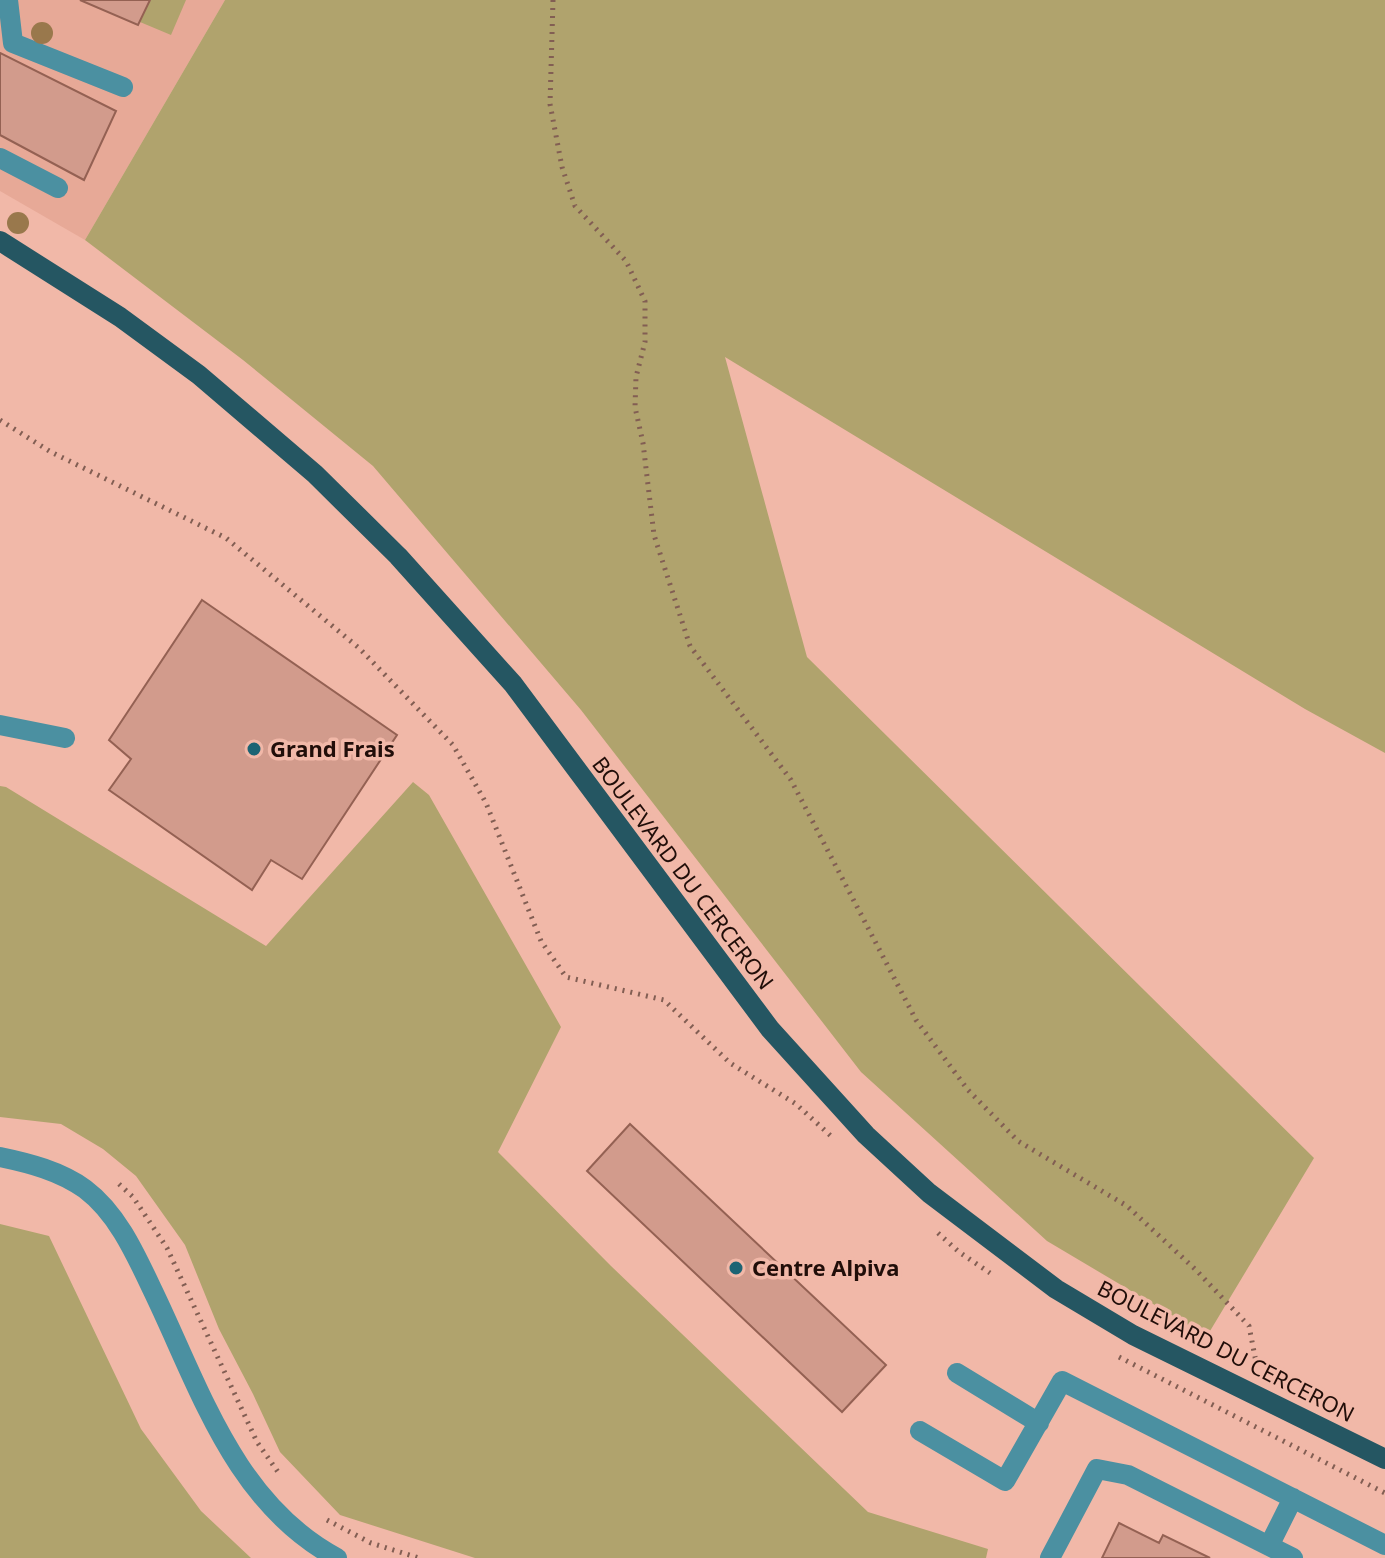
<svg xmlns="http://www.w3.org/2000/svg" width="1385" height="1558" viewBox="0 0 1385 1558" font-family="'Noto Sans',sans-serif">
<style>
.built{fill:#e7a997}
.green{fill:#b0a36d}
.building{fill:#d29b8c;stroke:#946153;stroke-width:2}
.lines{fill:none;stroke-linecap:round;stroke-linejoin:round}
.path{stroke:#825e53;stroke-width:5;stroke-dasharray:2 6;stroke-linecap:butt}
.minor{stroke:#4b90a1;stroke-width:20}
.major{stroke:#255662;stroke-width:20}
.tree{fill:#99784c}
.poi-dot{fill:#1d6474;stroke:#f1b8a8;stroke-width:3}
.labels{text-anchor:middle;stroke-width:7;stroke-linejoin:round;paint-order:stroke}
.poi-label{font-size:22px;font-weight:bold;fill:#210e09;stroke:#f1b8a8;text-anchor:start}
.street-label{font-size:22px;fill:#210e09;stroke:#f1b8a8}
</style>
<rect width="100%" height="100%" fill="#f1b8a8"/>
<path class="built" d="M0,0H225L85,240L0,191Z"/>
<path class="green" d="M150,0H186L171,35L140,22Z
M225,0H1385V753L1305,709L725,357L807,657L1314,1158L1207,1336L1047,1241L861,1072L581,710L373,466L243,360L85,240Z
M413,782L429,795L561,1027L498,1152L611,1266L868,1512L988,1549L986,1558H475L340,1515L280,1452L253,1394L219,1329L185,1245L136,1176L103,1149L61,1124L0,1117V786L6,787L266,946Z
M0,1224L49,1236L141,1429L201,1511L251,1558H0Z"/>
<path class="building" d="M80,0H150L138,25Z
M0,53L116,111L84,180L0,135Z
M202,600L397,735L302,879L271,860L252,890L109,790L131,759L109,740Z
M630,1124L886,1365L842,1412L587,1171Z
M1119,1523L1159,1543L1163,1535L1210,1558H1102Z"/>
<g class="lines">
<path class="path" d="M553,0L550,104L562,167L575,206L626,261L645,301V342L636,377L635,407L643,443L654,535L690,646L791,780L916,1020L968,1090L1018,1141L1127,1206L1196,1270L1249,1326L1256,1362L1253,1371
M0,420L51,452L226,538L359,648L453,745L486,803L541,941L566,977L664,1000L730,1063L796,1104L832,1137
M119,1184L133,1197L167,1248L257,1442L278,1472
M938,1233L959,1252L990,1273
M1119,1357L1385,1493
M327,1520L371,1543L419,1558"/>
<path class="minor" d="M8,0L13,43L123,87
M0,158L58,188
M0,725L65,738
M0,1157C29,1163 60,1171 85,1189C117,1213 135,1253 152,1289C200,1388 234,1503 337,1558
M957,1373L1039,1423
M920,1431L1005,1481L1062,1381L1385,1545
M1269,1546L1293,1498
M1050,1558L1097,1469L1128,1475L1293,1558"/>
<path class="major" d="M0,241L120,317L199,375L315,474L398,556L513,684L770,1029L866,1135L929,1193L1056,1289L1133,1335L1385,1459"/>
</g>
<g class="tree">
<circle cx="42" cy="33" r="11"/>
<circle cx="18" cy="223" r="11"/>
</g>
<g class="poi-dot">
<circle cx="254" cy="749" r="8"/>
<circle cx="736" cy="1268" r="8"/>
</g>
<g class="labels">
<g class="poi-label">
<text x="270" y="757">Grand Frais</text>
<text x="752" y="1276">Centre Alpiva</text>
</g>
<g class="street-label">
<text transform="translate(683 873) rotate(53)" y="8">BOULEVARD DU CERCERON</text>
<text transform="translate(1226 1351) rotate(27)" y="8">BOULEVARD DU CERCERON</text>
</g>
</g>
</svg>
